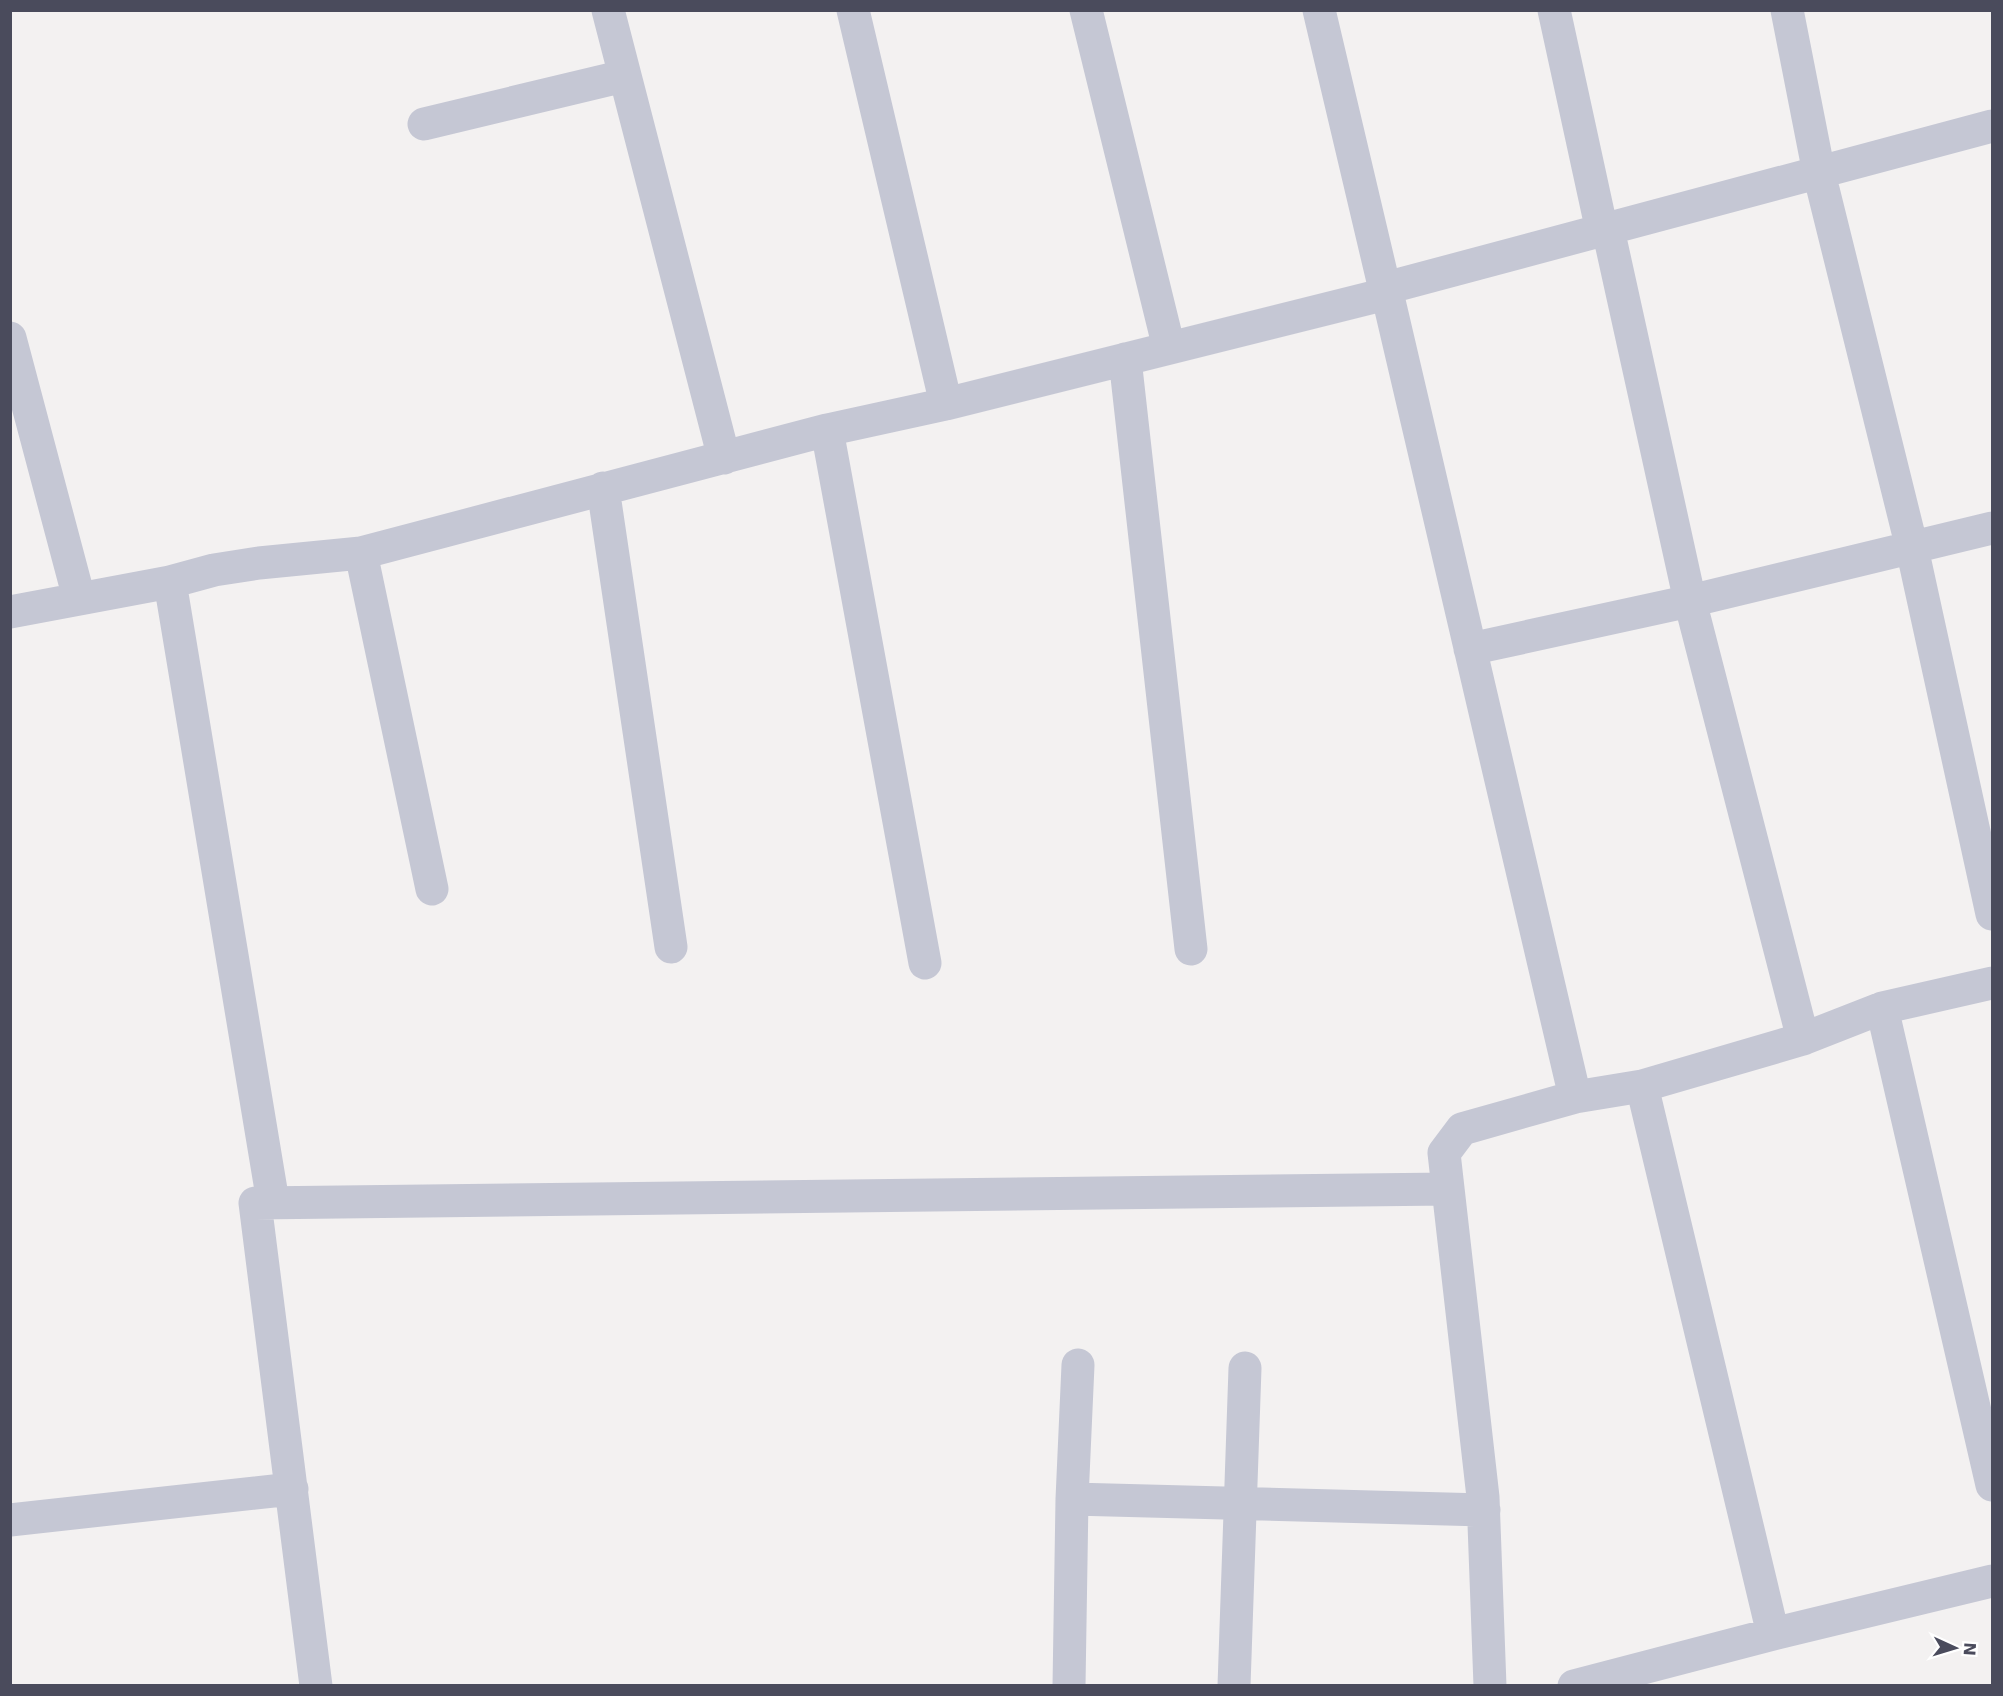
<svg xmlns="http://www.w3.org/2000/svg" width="2003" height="1696" viewBox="0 0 2003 1696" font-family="'DejaVu Sans',sans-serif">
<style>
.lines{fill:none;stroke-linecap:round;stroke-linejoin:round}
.street{stroke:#c5c7d4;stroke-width:33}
</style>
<rect width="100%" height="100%" fill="#f3f1f1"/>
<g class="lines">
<path class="street" d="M608,10L724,458
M853,10L946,404
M1086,10L1169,348
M1319,10L1386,294
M1554,10L1602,231
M1787,10L1819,173L1912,548L1992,914
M424,124L624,76
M1608,229L1690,601L1803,1039
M1386,288L1575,1097
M10,338L79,598
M1125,359L1191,949
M827,430L925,963
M603,488L671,947
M361,553L432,889
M170,582L273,1202
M10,612L170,582L214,570L259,563L361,553L827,430L946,404L1386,294V288L1992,126
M1470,649L1690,601L1992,528
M1882,1008L1992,1485
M1642,1086L1773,1634
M1072,1499L1484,1510
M10,1520L292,1489
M316,1686L255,1203L1448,1189
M1069,1686L1072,1499L1078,1365
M1234,1686L1245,1368
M1490,1686L1483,1497L1444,1153L1462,1129L1575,1097L1642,1086L1803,1039L1882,1008L1992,983
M1574,1686L1773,1634L1992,1581"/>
</g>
<rect width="2003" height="1696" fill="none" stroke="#4a4b5c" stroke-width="24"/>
<g transform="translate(1955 1648) rotate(94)" stroke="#ffffff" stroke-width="4.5" paint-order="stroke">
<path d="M0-4.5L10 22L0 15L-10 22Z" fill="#4a4b5c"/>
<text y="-9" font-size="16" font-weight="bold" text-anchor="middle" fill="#4a4b5c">N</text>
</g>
</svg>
